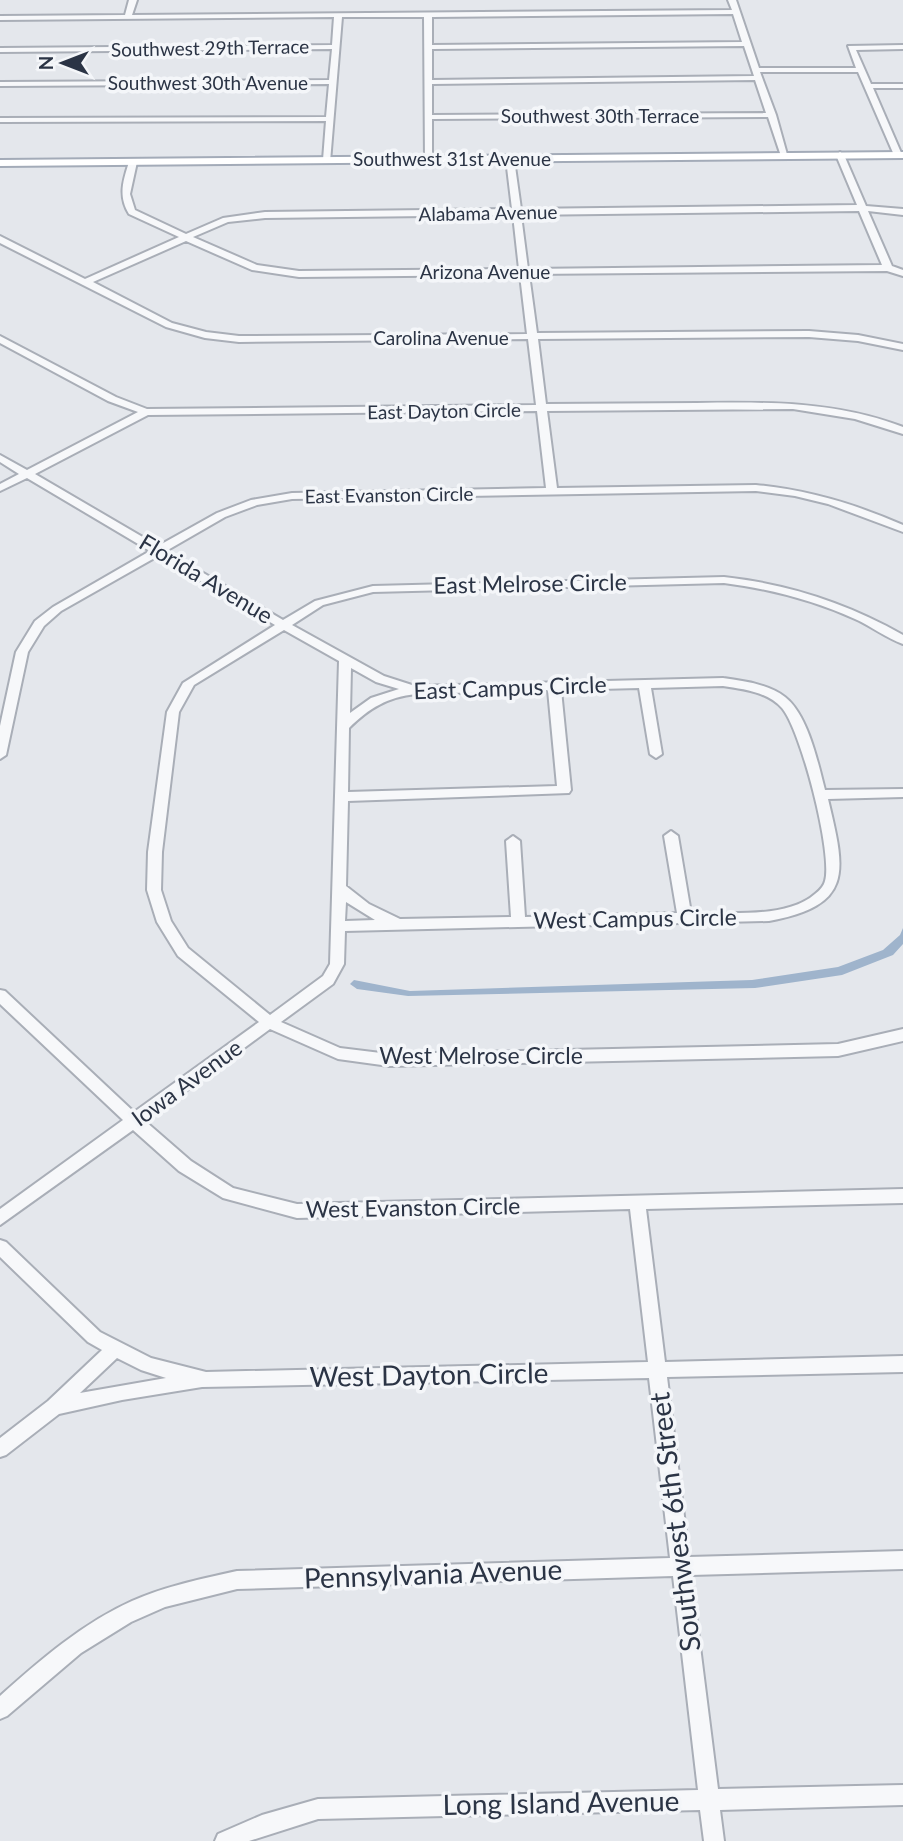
<svg xmlns="http://www.w3.org/2000/svg" width="903" height="1841" viewBox="0 0 903 1841" font-family="Lato,sans-serif">
<style>
.water{fill:#9fb4cc}
.lines{fill:none;stroke-linecap:round;stroke-linejoin:round}
.minor-casing{stroke:#a9aeb7;stroke-width:4}
.major-casing{stroke:#a3abb8;stroke-width:4}
.minor{fill:#f7f8fa;fill-rule:evenodd}
.major{fill:#fff;fill-rule:evenodd}
.labels{text-anchor:middle;stroke-width:7;stroke-linejoin:round;paint-order:stroke}
.far-street-label{font-size:19px;fill:#2b3445;stroke:#f4f6f9}
.street-label{font-size:23px;fill:#2b3445;stroke:#f4f6f9}
.near-street-label{font-size:28px;fill:#2b3445;stroke:#f4f6f9}
</style>
<rect width="100%" height="100%" fill="#e4e7ec"/>
<path class="water" d="M903,928V944L893,955L842,975L755,988L408,996L357,989L350,984L354,980L410,991L752,980L838,967L883,950L900,935Z"/>
<g class="lines">
<g class="minor-casing">
<path id="minor" d="M129,0H137L132,15L732,10L728,0H736L759,68H856L848,46L903,45V49L856,50L871,84H903V88H873L902,155L898,158L894,155L858,72H760L776,115L788,158L781,156L768,117L432,119V160L425,162L424,17H342L330,162L323,160L326,121L0,122V118L326,117L329,84L0,86V82L329,80L332,49L0,52V48L332,45L334,17L0,20V16L125,15ZM733,14L742,42L432,45V17ZM744,46L754,76L432,80V49ZM755,80L766,113L432,115V84Z
M840,152L844,155L866,206L903,209V215L868,211L892,266L903,270V276L887,271L529,274L537,333L809,331L858,335L903,344V350L858,341L809,337L538,339L546,404C596,404 646,403 697,403C768,402 835,401 903,427V434L855,419L793,409L547,411L557,488L756,485C808,490 855,504 903,525V532L828,504L795,496L756,491L292,499L257,505L225,517L166,551L283,620L315,601L373,586L724,577C788,584 847,603 903,635V644C886,638 871,626 855,619C813,600 770,589 724,583L373,592L323,605L292,625L384,676L415,686L723,678C744,681 768,684 785,697C808,715 818,763 825,790L903,789V797L828,799C845,871 855,905 769,921L345,931L344,964L333,984L281,1022L340,1048L389,1054L838,1044L903,1029V1041L838,1056L389,1066L338,1059L270,1029L145,1121L191,1161L233,1188L297,1204L903,1189V1203L646,1209L665,1362L903,1356V1372L667,1377L689,1557L903,1551V1569L691,1575L718,1789L903,1785V1805L720,1810L724,1841H704L700,1810L318,1819L249,1841H215L218,1834L262,1815L318,1799L698,1790L673,1576L237,1589L165,1607L131,1622L81,1653L7,1716L0,1719V1696C40,1660 83,1623 132,1601C166,1586 201,1579 237,1571L670,1558L649,1378L202,1387L122,1400L59,1414L6,1455L0,1457V1438L48,1401L102,1350L88,1342L0,1257V1240L6,1242L100,1332L151,1358L206,1372L648,1362L630,1209L297,1218L223,1198L179,1171L133,1130L0,1225V1209L123,1120L0,1004V990L5,991L134,1112L259,1022L178,956L157,922L147,890L148,852L167,712L183,683L275,625L158,556L61,611L44,626L28,652L6,755L0,759V726L16,652L35,621L53,607L150,551L27,478L0,491V484L19,474L0,462V455L27,470L138,412L108,401L0,343V336L116,397L147,409L536,405L528,339L239,342L205,338L166,327L0,243V236L85,279L179,237L129,214C118,196 123,181 129,162L133,159L137,162L130,194L135,210L186,234L223,218L265,212L512,209L506,159L510,156L514,159L521,209L857,205L836,155ZM859,211L882,265L528,269L521,215ZM513,215L519,269L299,271L257,265L193,237L228,222L265,218ZM186,241L252,270L299,277L520,275L527,334L239,336L206,332L172,323L93,282ZM537,411L546,488L292,493L251,500L217,513L158,546L35,474L148,415ZM284,630L339,661L330,964L323,976L270,1015L188,948L171,921L161,890L162,852L179,712L194,685ZM351,668L376,682L399,689L371,698L350,713ZM723,686C743,689 768,692 782,708C801,730 833,854 825,881C824,886 819,891 815,894C787,919 727,912 691,913L678,836L671,831L664,836L677,913L525,917L520,841L513,836L506,841L511,917L400,919L369,904L346,886L348,801L569,793L571,790L561,690L639,688L650,754L656,758L662,754L651,688ZM548,690L557,786L348,792L349,728C369,708 388,697 416,694ZM346,902L375,920L345,921ZM117,1358L141,1370L166,1378L80,1393Z"/>
</g>
<g class="major-casing">
<path id="major" d="M903,152V158L0,166V160Z"/>
</g>
<use href="#minor" class="minor"/>
<use href="#major" class="major"/>
</g>
<g class="labels">
<g class="far-street-label">
<text transform="translate(210 48) rotate(-1)" y="7">Southwest 29th Terrace</text>
<text x="208" y="90">Southwest 30th Avenue</text>
<text x="600" y="123">Southwest 30th Terrace</text>
<text x="452" y="166">Southwest 31st Avenue</text>
<text transform="translate(488 213) rotate(-1)" y="7">Alabama Avenue</text>
<text x="485" y="279">Arizona Avenue</text>
<text x="441" y="345">Carolina Avenue</text>
<text transform="translate(444 411) rotate(-1)" y="7">East Dayton Circle</text>
<text transform="translate(389 495) rotate(-1)" y="7">East Evanston Circle</text>
</g>
<g class="street-label">
<text transform="translate(206 579) rotate(31)" y="8">Florida Avenue</text>
<text transform="translate(530 584) rotate(-1)" y="8">East Melrose Circle</text>
<text transform="translate(510 688) rotate(-2)" y="8">East Campus Circle</text>
<text transform="translate(635 919) rotate(-1)" y="8">West Campus Circle</text>
<text x="481" y="1064">West Melrose Circle</text>
<text transform="translate(187 1083) rotate(-36)" y="8">Iowa Avenue</text>
<text transform="translate(413 1208) rotate(-1)" y="8">West Evanston Circle</text>
</g>
<g class="near-street-label">
<text transform="translate(429 1375) rotate(-1)" y="10">West Dayton Circle</text>
<text transform="translate(675 1522) rotate(-97)" y="10">Southwest 6th Street</text>
<text transform="translate(433 1574) rotate(-2)" y="10">Pennsylvania Avenue</text>
<text transform="translate(561 1803) rotate(-1)" y="10">Long Island Avenue</text>
</g>
</g>
<g transform="translate(63 63) rotate(270)" stroke="#f4f6f9" stroke-width="5" paint-order="stroke">
<path d="M0-5L12 26L0 18L-12 26Z" fill="#2b3445"/>
<text y="-10" font-size="19" font-weight="bold" text-anchor="middle" fill="#2b3445">N</text>
</g>
</svg>
